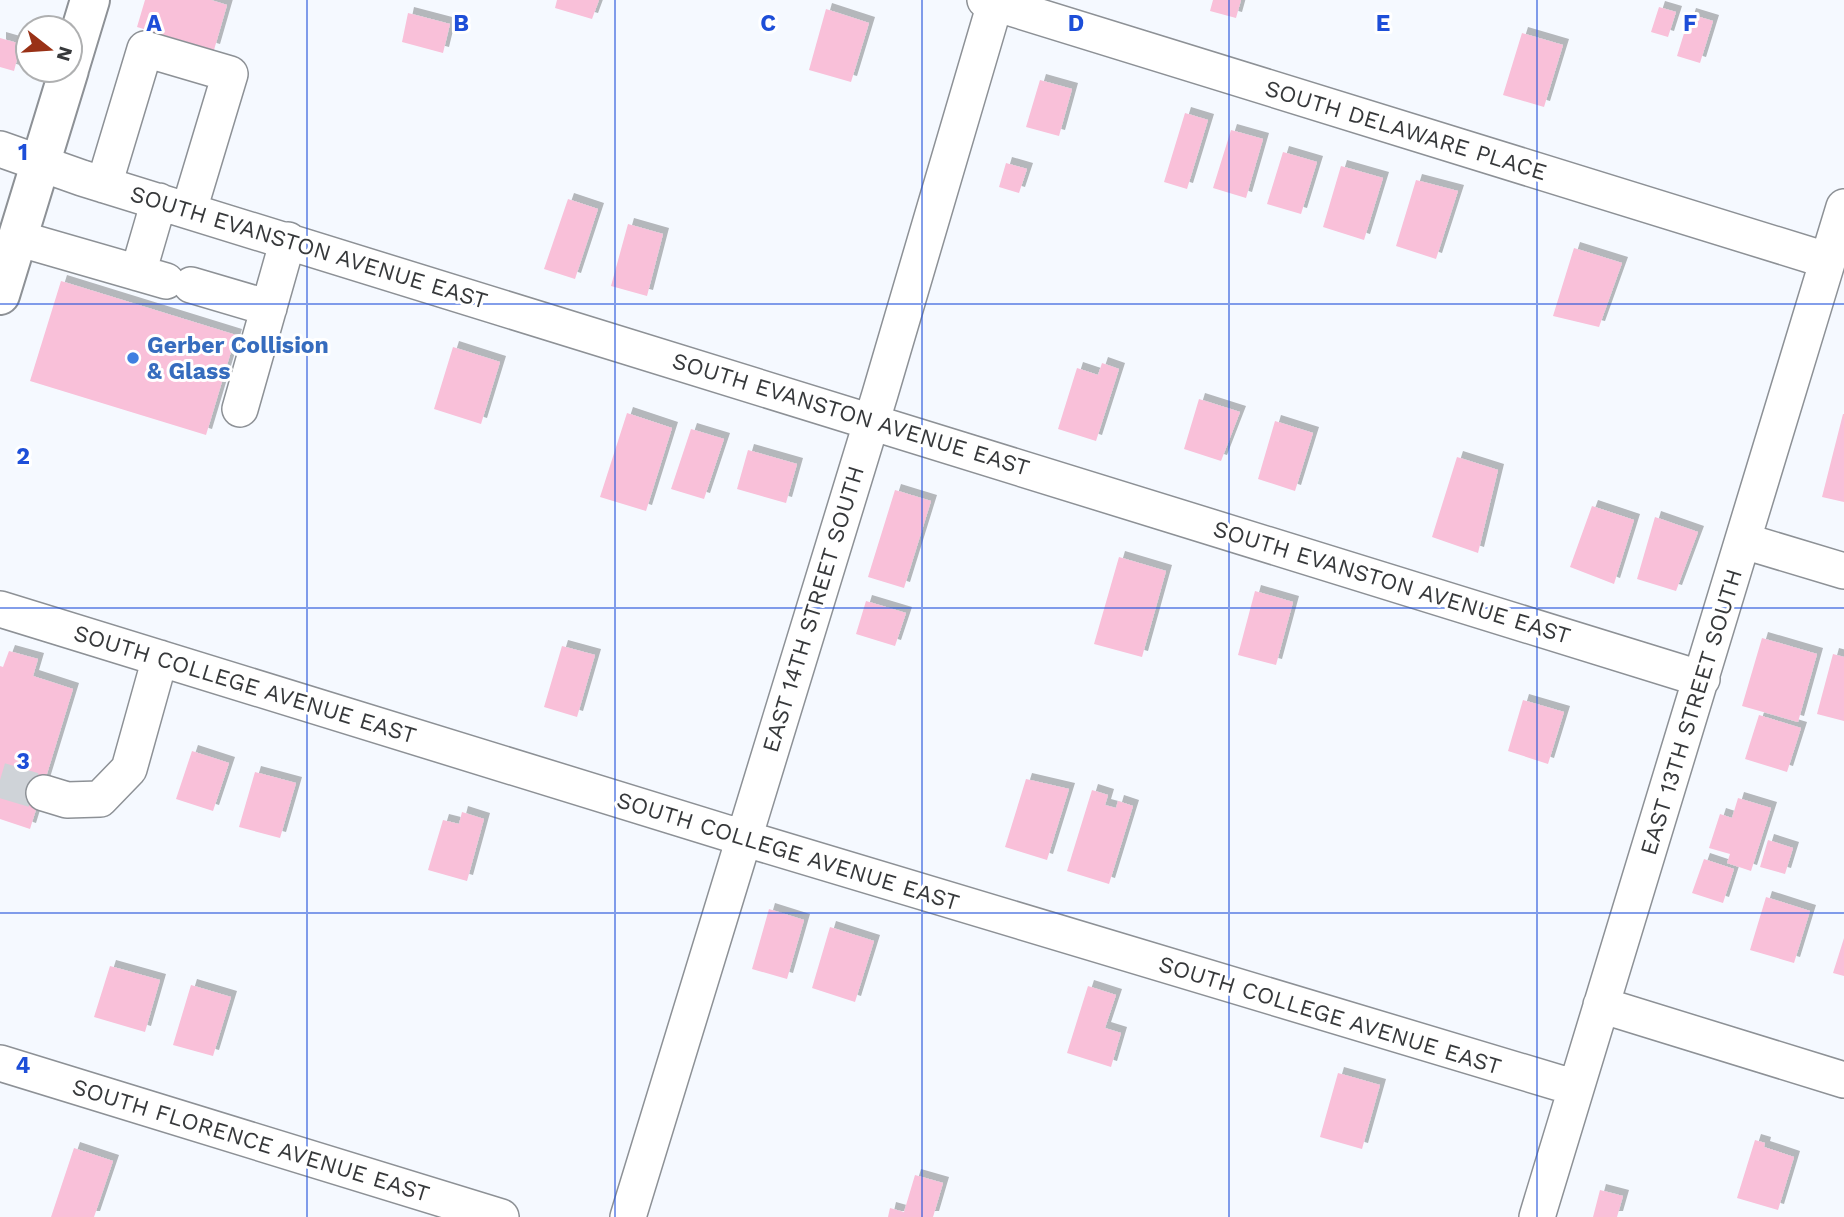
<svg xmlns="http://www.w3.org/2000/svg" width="1844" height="1217" viewBox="0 0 1844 1217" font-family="'Work Sans',sans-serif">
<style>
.building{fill:#f9c0d9;filter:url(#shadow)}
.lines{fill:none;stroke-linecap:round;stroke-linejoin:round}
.minor-tunnel{stroke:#cfd3d8;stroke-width:35;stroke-dasharray:35 18;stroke-linecap:butt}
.minor-casing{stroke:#8d9196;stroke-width:38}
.major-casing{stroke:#8d9196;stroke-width:42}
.minor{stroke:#fff;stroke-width:35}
.major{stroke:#fff;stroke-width:38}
.grid{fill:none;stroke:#1d4ed8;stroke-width:2;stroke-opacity:0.55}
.shop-dot{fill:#3f7fe0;stroke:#fff;stroke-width:2.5}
.labels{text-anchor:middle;stroke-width:6;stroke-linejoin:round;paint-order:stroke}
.street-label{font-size:23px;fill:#37393b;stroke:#fff}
.shop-label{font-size:23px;font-weight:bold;fill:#366cbe;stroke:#fff;text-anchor:start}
.grid-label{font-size:23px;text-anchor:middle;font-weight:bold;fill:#1d4ed8;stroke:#fff;stroke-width:6;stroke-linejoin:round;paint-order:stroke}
</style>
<defs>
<filter id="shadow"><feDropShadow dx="6" dy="-6" stdDeviation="0" flood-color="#0004"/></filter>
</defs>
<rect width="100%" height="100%" fill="#f5f9ff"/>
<path class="building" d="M145,0H211L227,5L214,50L137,27Z
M557,0H599L592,19L555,8Z
M1213,0H1241L1236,18L1210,11Z
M1659,7L1676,12L1668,37L1651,32Z
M826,9L869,23L851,82L809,70Z
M408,13L450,24L443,53L402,42Z
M1690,14L1713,21L1700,63L1677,56Z
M1522,33L1563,45L1544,107L1503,95Z
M0,38L21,44L14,71L0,67Z
M1040,80L1072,89L1059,136L1026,127Z
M1185,113L1208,120L1187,189L1164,182Z
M1231,130L1263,139L1246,198L1213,188Z
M1283,152L1317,162L1301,214L1267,204Z
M1006,163L1027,169L1019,193L999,187Z
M1341,166L1383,178L1364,240L1323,227Z
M1416,180L1458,191L1436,259L1396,246Z
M568,199L598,209L575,279L544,269Z
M628,224L663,234L647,296L611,286Z
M1574,248L1622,263L1599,327L1553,316Z
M61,281L236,335L206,435L30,381Z
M453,347L500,362L481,424L434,409Z
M1102,363L1119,369L1096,441L1058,429L1077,368L1098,375Z
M1199,399L1240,412L1221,461L1184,449Z
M627,413L672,428L646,511L600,497Z
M1843,414H1844V502L1822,497Z
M1275,421L1313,433L1295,491L1258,479Z
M691,429L724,439L704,499L671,489Z
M748,450L797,464L786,503L737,489Z
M1457,457L1498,470L1478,553L1432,537Z
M895,490L931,501L904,588L868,577Z
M1592,506L1634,520L1614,584L1570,567Z
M1655,517L1698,532L1676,591L1637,579Z
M1119,557L1166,571L1142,657L1094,644Z
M1255,591L1293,602L1276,665L1238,655Z
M866,601L906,613L895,646L856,634Z
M1762,638L1817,654L1798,722L1742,706Z
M562,646L595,655L577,717L544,707Z
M9,651L38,659L33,676L73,689L30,829L0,819V666L3,667Z
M1833,654L1844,657V721L1817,714Z
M1523,700L1564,712L1548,764L1508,751Z
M1759,715L1801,728L1787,772L1745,759Z
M192,751L229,763L213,811L176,799Z
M255,772L296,783L280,838L239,827Z
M1026,779L1069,789L1047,860L1005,847Z
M1092,790L1108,795L1105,805L1116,808L1118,801L1133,806L1109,884L1067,871Z
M1738,798L1771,808L1751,871L1727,863L1730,854L1709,848L1720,814L1732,818Z
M462,812L484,819L467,881L428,870L443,820L459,824Z
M1768,840L1793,848L1785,874L1760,867Z
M1704,859L1734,869L1723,903L1692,893Z
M1766,897L1810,911L1794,963L1750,950Z
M769,909L804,920L787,979L752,969Z
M830,927L874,941L855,1002L812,988Z
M1844,938V976L1833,973Z
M110,966L160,980L145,1032L94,1017Z
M191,985L231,997L213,1056L173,1045Z
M1088,986L1116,995L1105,1028L1121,1033L1111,1067L1067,1053Z
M1338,1073L1380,1085L1362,1149L1320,1137Z
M1755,1140L1765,1143L1764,1147L1794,1157L1778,1210L1737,1198Z
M74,1148L113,1161L94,1217H51Z
M915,1175L943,1183L933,1217H888L890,1208L904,1212Z
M1600,1190L1623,1196L1617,1217H1593Z"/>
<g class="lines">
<path class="minor-tunnel" d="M0,780L44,793"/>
<g class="minor-casing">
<path id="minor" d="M985,0L1826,260
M0,149L82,178L1702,679
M104,185L145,49L230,74L189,210
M17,238L166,281
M138,273L159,201
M191,285L269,308
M240,409L288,240
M1744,541L1844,571
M0,609L763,844L1576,1088
M44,793L67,800L100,799L129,769L160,658
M1601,1005L1844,1080
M0,1063L501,1217
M628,1217L880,394L996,0
M1537,1217L1844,207"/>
</g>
<g class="major-casing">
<path id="major" d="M70,66L90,0
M0,295L69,70"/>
</g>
<use href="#minor" class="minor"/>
<use href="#major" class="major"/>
</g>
<path class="grid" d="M307,0V1217M615,0V1217M922,0V1217M1229,0V1217M1537,0V1217M0,304H1844M0,608H1844M0,913H1844"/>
<circle class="shop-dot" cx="133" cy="358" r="7"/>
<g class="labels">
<g class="street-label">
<text transform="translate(1406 130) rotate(17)" y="8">SOUTH DELAWARE PLACE</text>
<text transform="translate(309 247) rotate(17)" y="8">SOUTH EVANSTON AVENUE EAST</text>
<text transform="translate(851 414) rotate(17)" y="8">SOUTH EVANSTON AVENUE EAST</text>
<text transform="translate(1392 582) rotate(17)" y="8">SOUTH EVANSTON AVENUE EAST</text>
<text transform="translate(813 609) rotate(-73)" y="8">EAST 14TH STREET SOUTH</text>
<text transform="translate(245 684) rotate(17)" y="8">SOUTH COLLEGE AVENUE EAST</text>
<text transform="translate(1691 712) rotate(-73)" y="8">EAST 13TH STREET SOUTH</text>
<text transform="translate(788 851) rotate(17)" y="8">SOUTH COLLEGE AVENUE EAST</text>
<text transform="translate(1330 1015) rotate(17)" y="8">SOUTH COLLEGE AVENUE EAST</text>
<text transform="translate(251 1140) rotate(17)" y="8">SOUTH FLORENCE AVENUE EAST</text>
</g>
<g class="shop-label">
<text x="147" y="353">Gerber Collision<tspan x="147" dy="26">&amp; Glass</tspan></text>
</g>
</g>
<g class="grid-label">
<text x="154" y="31">A</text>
<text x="461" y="31">B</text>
<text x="768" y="31">C</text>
<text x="1076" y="31">D</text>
<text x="1383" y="31">E</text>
<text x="1690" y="31">F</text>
<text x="23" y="160">1</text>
<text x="23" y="464">2</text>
<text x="23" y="769">3</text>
<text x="23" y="1073">4</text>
</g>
<g transform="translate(49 49) rotate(107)"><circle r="33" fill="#ffffff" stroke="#afb0b1" stroke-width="2"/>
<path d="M0-5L12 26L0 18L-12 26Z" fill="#993116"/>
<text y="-10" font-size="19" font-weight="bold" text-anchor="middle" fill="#37393b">N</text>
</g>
</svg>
